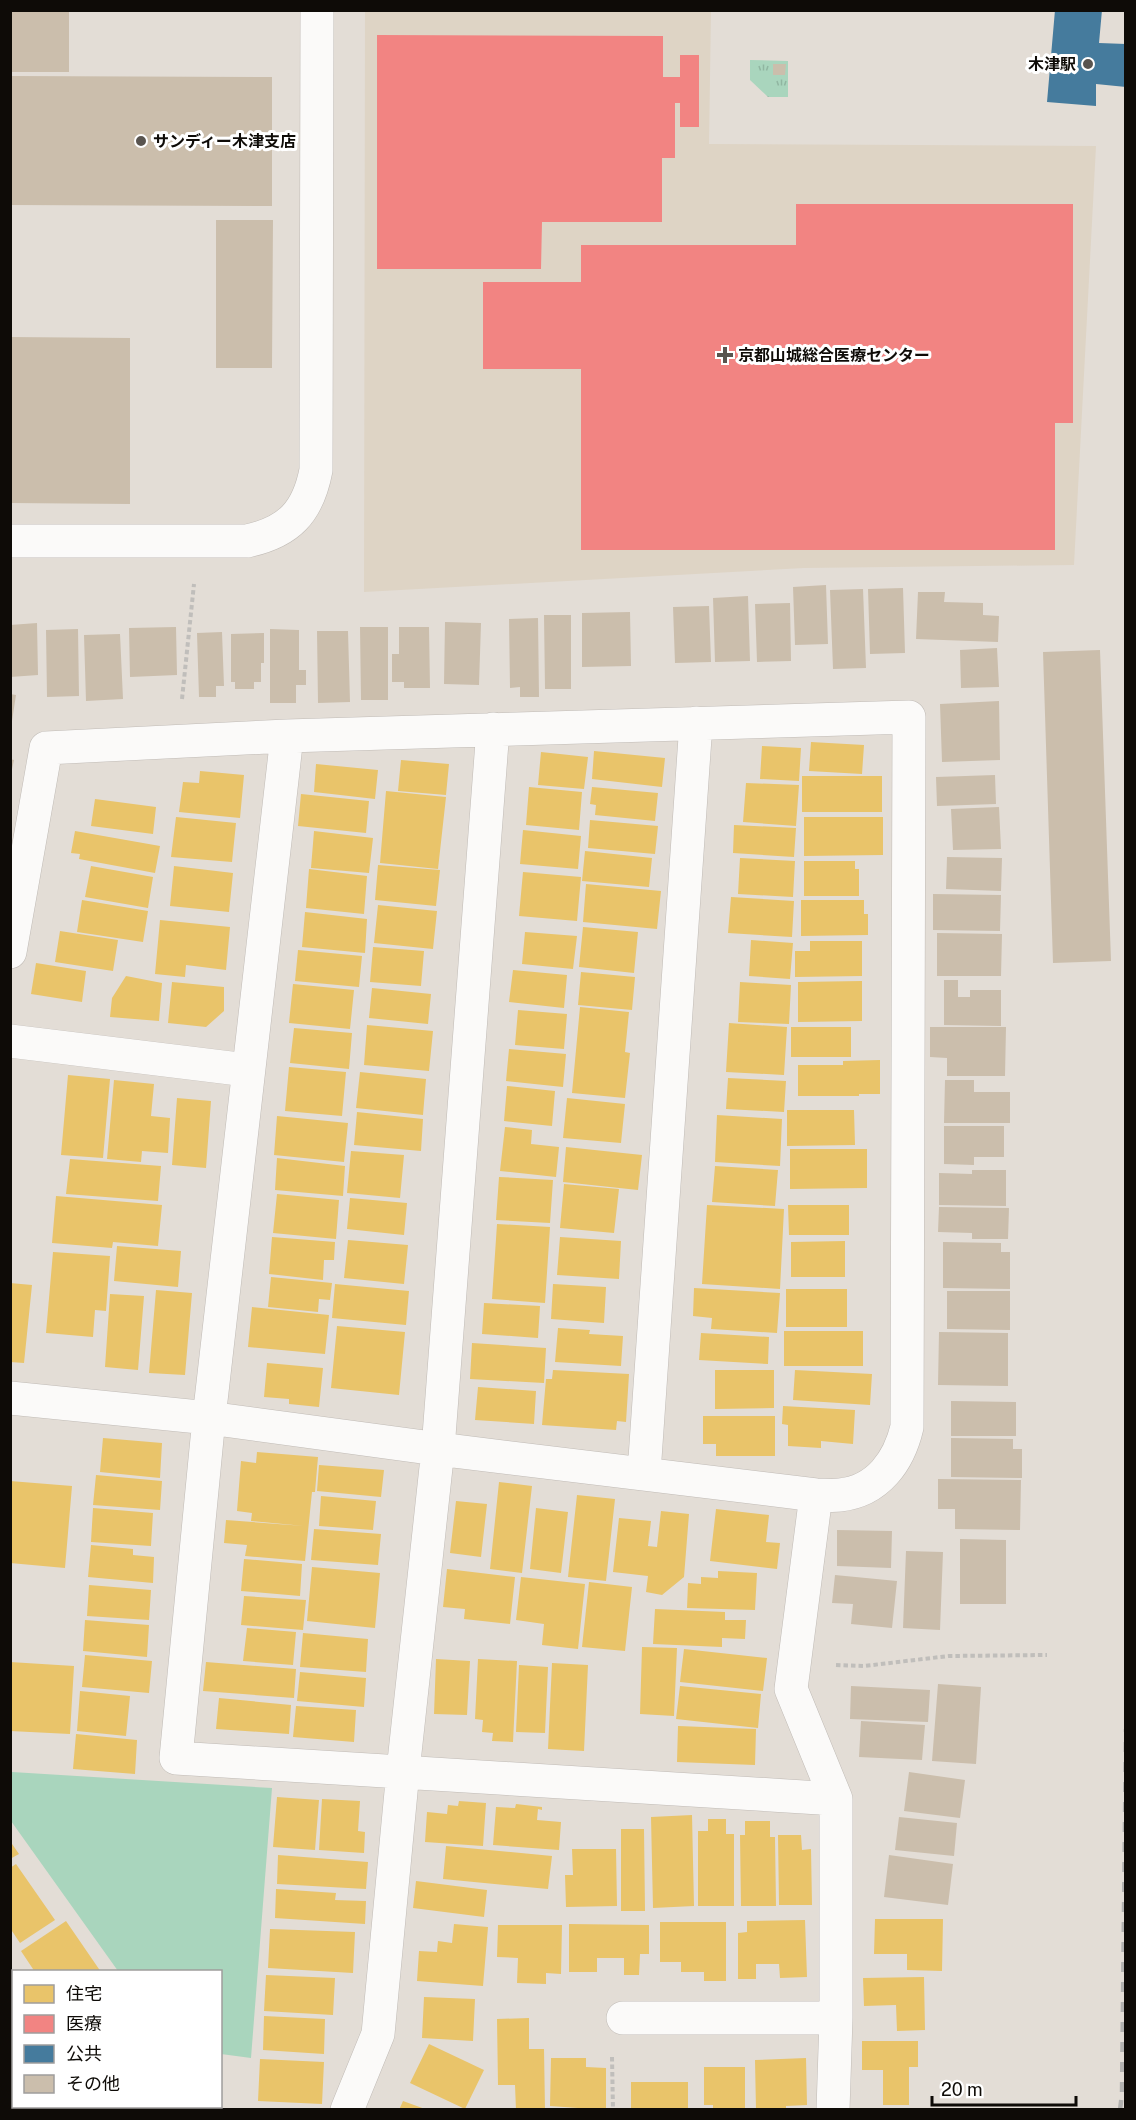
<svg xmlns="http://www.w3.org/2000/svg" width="1136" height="2120" viewBox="0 0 1136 2120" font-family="'Public Sans','Noto Sans JP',sans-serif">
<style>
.built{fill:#ded4c5}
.grass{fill:url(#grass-tufts)}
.green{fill:#a9d5bd}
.homes{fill:#e9c46a}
.health{fill:#f28482}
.public{fill:#457b9d}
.building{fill:#cbbeac}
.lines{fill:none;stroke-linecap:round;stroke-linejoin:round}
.minor-casing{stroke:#c0bbb6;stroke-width:34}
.path{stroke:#c0bebb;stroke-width:4;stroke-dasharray:4.5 3;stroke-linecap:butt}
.minor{stroke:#fbfaf9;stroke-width:33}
.rail{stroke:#b3b2b0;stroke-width:4.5;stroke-dasharray:10 10;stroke-linecap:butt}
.poi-dot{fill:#59544f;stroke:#fff;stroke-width:2}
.labels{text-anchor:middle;stroke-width:6;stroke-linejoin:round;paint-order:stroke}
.poi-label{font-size:16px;font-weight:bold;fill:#0e0b07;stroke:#fff;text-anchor:start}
</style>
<defs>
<pattern id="grass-tufts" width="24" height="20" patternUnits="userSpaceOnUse" patternTransform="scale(1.5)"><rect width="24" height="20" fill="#a9d5bd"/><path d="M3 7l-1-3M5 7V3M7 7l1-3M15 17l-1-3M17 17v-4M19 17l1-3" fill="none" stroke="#90b6a1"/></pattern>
</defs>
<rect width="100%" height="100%" fill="#e3ddd6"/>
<path class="built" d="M365,11H711L709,144L1096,146L1074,565L804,568L364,592Z"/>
<path class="grass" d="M750,60L788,61V97H768L750,80Z"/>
<path class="green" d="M12,1772L272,1788L251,2058L221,2054L220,1972L118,1971L11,1821Z"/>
<path class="homes" d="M811,742L864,745L862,774L809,771Z
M762,746L801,748L799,781L760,779Z
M594,751L665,758L662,787L592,779Z
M541,752L588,757L584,789L538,785Z
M401,760L449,764L446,795L398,791Z
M316,764L378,770L375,799L314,792Z
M200,771L244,775L240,818L179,812L183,782L199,783Z
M802,776H882V812H802Z
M746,783L799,785L796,826L743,822Z
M529,787L582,792L579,830L526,825Z
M592,787L658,793L655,821L595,815L596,805L590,804Z
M386,791L446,797L438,869L380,863Z
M301,794L369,801L366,833L298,826Z
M95,799L156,807L153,834L91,826Z
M176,817L236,823L232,862L171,857Z
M804,817H883V855L804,856Z
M590,820L658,826L655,854L588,848Z
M734,825L796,828L794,857L733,853Z
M523,830L581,836L578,869L520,864Z
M75,831L160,846L155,873L79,859L80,854L71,853Z
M314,831L373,838L369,873L311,868Z
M585,851L652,858L649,887L582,881Z
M740,858L795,861L793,897L738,894Z
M804,861H855V869H859V896H804Z
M378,865L440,870L436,906L375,900Z
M91,866L153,877L148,908L85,897Z
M174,866L233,873L229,912L170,906Z
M309,869L367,876L364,914L306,908Z
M523,872L581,877L577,921L519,916Z
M586,884L661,891L657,929L583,922Z
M731,897L794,901L792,937L728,933Z
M82,900L148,911L143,942L77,932Z
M801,900H864V914H868V935L801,936Z
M378,905L437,911L433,949L374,943Z
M305,912L367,919L365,953L302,947Z
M160,920L230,927L226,970L186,965L185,977L155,974Z
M583,927L638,932L634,973L579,967Z
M60,931L118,940L113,971L55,962Z
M525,932L577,936L573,969L522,964Z
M751,940L793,943L790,979L749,976Z
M810,941H862V976L795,977V951H810Z
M373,947L424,951L421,986L370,982Z
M298,950L362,956L359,987L295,981Z
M36,963L86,971L82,1002L31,994Z
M513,970L567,975L564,1008L509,1002Z
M581,972L635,977L632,1010L578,1005Z
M126,976L162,983L159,1021L110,1017L112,998Z
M862,981V1021L798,1022V982Z
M172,982L224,987V1011L206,1027L168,1023Z
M740,982L791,985L789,1024L738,1022Z
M293,984L354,990L350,1029L289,1023Z
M372,988L431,994L428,1024L369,1018Z
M580,1007L629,1012L625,1052L630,1053L625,1098L572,1093Z
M518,1010L567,1014L564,1049L515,1045Z
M729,1023L787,1027L784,1075L726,1072Z
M367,1025L433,1031L429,1071L364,1065Z
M791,1027H851V1057H791Z
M294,1028L352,1033L349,1069L290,1063Z
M509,1049L566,1054L563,1087L506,1081Z
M880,1060V1094H859V1096H798V1065H843V1061Z
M289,1067L346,1072L342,1116L285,1111Z
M360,1072L426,1079L423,1115L356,1108Z
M68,1075L110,1079L103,1158L61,1155Z
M728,1078L786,1081L784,1112L726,1109Z
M114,1080L154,1084L151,1116L170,1118L168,1153L142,1151L141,1162L107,1159Z
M507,1086L555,1091L552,1126L504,1121Z
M177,1098L211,1101L206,1168L172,1165Z
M567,1098L625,1104L621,1143L563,1138Z
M787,1110H854L855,1145L787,1146Z
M357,1112L423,1119L421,1151L354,1145Z
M717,1115L782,1119L780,1166L715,1162Z
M277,1116L348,1123L344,1162L274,1155Z
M505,1127L532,1130L531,1144L559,1147L556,1177L500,1171Z
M566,1147L642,1155L638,1190L563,1182Z
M790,1149H867V1188L790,1189Z
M351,1151L404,1155L400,1198L347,1193Z
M277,1158L345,1166L343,1196L275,1190Z
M70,1159L161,1166L158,1201L66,1194Z
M715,1166L778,1170L775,1206L712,1202Z
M499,1177L553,1180L550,1223L496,1220Z
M564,1184L619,1189L614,1233L560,1228Z
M277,1194L339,1200L336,1239L273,1233Z
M56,1196L162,1205L158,1246L113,1242L112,1248L52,1243Z
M350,1198L407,1203L404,1235L347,1229Z
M707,1205L784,1209L780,1289L702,1284Z
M788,1205H849V1235H789Z
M497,1224L550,1227L545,1303L492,1299Z
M272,1237L335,1242L334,1260H324L323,1280L269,1274Z
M560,1237L621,1241L619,1279L557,1275Z
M348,1240L408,1245L404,1284L344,1278Z
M845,1241V1277H791V1242Z
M117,1246L181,1251L178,1287L114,1281Z
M53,1252L110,1256L106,1311L95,1310L93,1337L46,1333Z
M271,1277L332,1283L330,1300L319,1299L318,1312L268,1307Z
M10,1283L32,1285L24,1363L10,1362Z
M335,1284L409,1291L406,1325L332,1318Z
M553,1284L606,1287L604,1323L551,1319Z
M694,1288L780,1293L777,1333L711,1329L712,1318L693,1316Z
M786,1289H847V1327H786Z
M156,1290L192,1293L185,1375L149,1373Z
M110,1294L144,1296L138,1370L105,1367Z
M484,1303L540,1306L538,1338L482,1334Z
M252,1307L329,1315L325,1354L248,1347Z
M337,1326L405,1332L399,1395L331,1388Z
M558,1328L590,1330L589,1334L623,1336L621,1366L555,1362Z
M784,1331H863V1366H784Z
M701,1333L769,1337L768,1364L699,1360Z
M472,1343L546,1348L544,1383L470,1379Z
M267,1363L323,1368L319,1407L289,1404V1399L264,1397Z
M553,1370L629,1374L626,1422L617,1421L616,1430L542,1425L546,1379H552Z
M715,1370H774V1408L715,1409Z
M795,1370L872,1374L870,1405L793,1400Z
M478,1387L536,1391L534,1424L475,1420Z
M783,1406L855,1410L853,1444L821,1441V1448L788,1446V1425L782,1424Z
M703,1416H775V1456H716V1444H703Z
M103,1438L162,1443L160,1478L100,1472Z
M257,1452L318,1457L315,1492H312L305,1561L245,1556L247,1545L224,1543L226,1520L304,1526L251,1521L252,1513L237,1511L241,1461L256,1463Z
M319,1465L384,1470L381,1497L317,1491Z
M96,1475L162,1481L160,1510L93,1505Z
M10,1481L72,1486L65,1568L10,1563Z
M499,1482L532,1486L522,1573L490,1569Z
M577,1495L615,1499L606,1581L568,1577Z
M321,1496L376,1501L373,1530L319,1526Z
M456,1501L487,1504L481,1557L450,1553Z
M93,1508L153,1513L151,1546L91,1542Z
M536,1508L568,1512L561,1573L530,1569Z
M716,1509L769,1515L766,1542L780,1543L777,1569L710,1561Z
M661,1511L689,1514L684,1577L662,1595L646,1592L648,1576L613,1572L619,1518L651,1521L648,1546L657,1547Z
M314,1529L381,1534L378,1565L311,1560Z
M91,1545L133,1549V1555L154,1557L153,1583L88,1577Z
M244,1559L302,1564L300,1596L241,1591Z
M312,1567L380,1573L375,1628L307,1621Z
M447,1569L515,1577L510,1624L464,1619L465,1609L443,1607Z
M718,1571L757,1573L755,1610L687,1608L688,1583L701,1584V1577L718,1578Z
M521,1577L585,1584L578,1649L542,1645L544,1624L516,1620Z
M589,1582L632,1587L625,1651L582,1647Z
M89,1585L151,1590L149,1620L87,1616Z
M244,1596L306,1600L303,1630L241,1625Z
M655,1609L725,1612V1620H746L745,1639L722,1638V1647L653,1644Z
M85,1620L149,1625L147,1657L83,1651Z
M247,1628L296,1632L293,1665L243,1661Z
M303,1633L368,1639L366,1672L300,1667Z
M642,1647L677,1648L674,1716L640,1714Z
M684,1649L767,1658L763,1691L680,1682Z
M85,1655L152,1661L149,1693L82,1687Z
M436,1659L470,1661L467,1715L434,1714Z
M478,1659L517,1661L513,1742L492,1741L493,1733L482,1732L483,1720L475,1719Z
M10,1662L74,1666L70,1734L10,1731Z
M206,1662L296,1669L294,1698L203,1691Z
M552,1663L588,1665L584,1751L548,1749Z
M519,1665L548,1667L545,1733L516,1732Z
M300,1672L366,1678L364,1707L297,1701Z
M680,1686L761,1694L758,1728L676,1719Z
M80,1691L130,1696L126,1736L77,1731Z
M219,1698L291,1705L289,1734L216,1729Z
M296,1706L356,1710L354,1742L293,1737Z
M678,1726L756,1729L755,1765L677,1762Z
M76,1734L137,1740L135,1774L73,1769Z
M277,1797L319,1800L315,1850L273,1847Z
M322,1799L360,1801L358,1831L365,1832L364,1853L319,1850Z
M459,1801L486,1803L483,1846L425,1842L427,1812L447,1814L448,1805L458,1806Z
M516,1804L542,1807V1810L538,1809L537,1820L561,1822L559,1850L493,1845L496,1807L515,1808Z
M692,1815L694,1906L653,1908L651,1817Z
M708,1819H726V1834H734V1906H698V1831H708Z
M745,1821H770V1837H775L776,1906H741L740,1835H745Z
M621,1829H644L645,1911H621Z
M778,1835H801L802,1850L811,1849L812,1905H779Z
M10,1841L19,1854L10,1859Z
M446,1846L552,1856L548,1889L443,1879Z
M572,1849H616L617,1906L566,1907L565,1875H573Z
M278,1855L368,1862L366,1889L277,1884Z
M16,1864L55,1920L20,1943L10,1928V1868Z
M416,1881L487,1890L484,1917L413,1908Z
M276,1889L336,1893L335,1900L366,1901L365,1924L275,1918Z
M875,1919H943L942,1971L907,1970V1954H874Z
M805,1920L807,1977L780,1978L779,1964H756V1979H738V1933L747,1932V1921Z
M66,1921L101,1972H35L21,1951Z
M660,1922H726V1981H704V1972H681V1962H660Z
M454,1924L488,1927L483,1986L417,1981L419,1951L437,1952L438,1941L452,1943Z
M569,1924L649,1925V1954H640L639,1975H624V1958H597V1972H569Z
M498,1925H562L561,1974L546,1973V1984L517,1983L518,1958L497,1957Z
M270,1929L355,1932L353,1973L268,1968Z
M266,1975L335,1978L333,2015L264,2011Z
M924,1977L925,2030L897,2031L896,2005L864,2006L863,1978Z
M424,1997L475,1999L473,2041L422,2038Z
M264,2016L325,2019L324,2054L263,2050Z
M529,2018V2049H544L545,2110H516L515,2085H498L497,2019Z
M862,2041H918V2067H909V2105H883V2070H862Z
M429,2044L484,2070L465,2109L410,2083Z
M551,2058H586V2067L606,2068V2110L550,2106Z
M806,2058L807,2105L786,2106V2110H756L755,2060Z
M260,2059L324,2062L322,2104L258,2101Z
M10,2060H14V2106H20V2110H10Z
M704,2067H745V2110H713V2105H704Z
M631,2082H688V2110H631Z
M403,2101L425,2109V2110H399Z
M91,2106H140L139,2110H90Z
M157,2106H211V2110H157Z"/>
<path class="health" d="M377,35L663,36V77H680V55H699V127H680V103H675V158H662V222H542L541,269H377Z
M796,204H1073V423H1055V550H581V369H483V282H581V245H796Z"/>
<path class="public" d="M1055,10H1102L1099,43L1126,44V87L1096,84V106L1047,102Z"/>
<path class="building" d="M10,10H69V72H10Z
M773,64H786L785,75H773Z
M10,76L272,77V206L10,205Z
M216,220H273L272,368H216Z
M10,337L130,338V504L10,503Z
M826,585L828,644L795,645L793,587Z
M903,588L905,653L870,654L868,589Z
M863,589L866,668L833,669L830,590Z
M918,592H945L944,602L983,603V615L999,616L998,642L916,639Z
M748,596L750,661L715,662L713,598Z
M790,603L791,661L757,662L755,604Z
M709,606L711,662L675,663L673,607Z
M630,612L631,666L582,667V613Z
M544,615H571V689H545Z
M538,618L539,697H520V687L510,688L509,619Z
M445,622L481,623L479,685L444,684Z
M37,623L38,675L10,677V625Z
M176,627L177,675L130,677L129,628Z
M360,627H388V700H361Z
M399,627H429L430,688H404V682H392V654H399Z
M78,629L79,696L47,697L46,630Z
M270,629L299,630V670H306V685H296V703H270Z
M317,631H348L350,702L318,703Z
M222,632L224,686H216V697H199L197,633Z
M264,633V663H261V682H254V689H235V682H231V634Z
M120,634L123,699L86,701L84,635Z
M997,648L999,687L961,688L960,650Z
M1100,650L1111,961L1053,963L1043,652Z
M10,694L16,695L12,721L10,720Z
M999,701L1000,760L942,762L940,704Z
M10,759L14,760L11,774H10Z
M995,775L996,804L937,806L936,777Z
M999,807L1001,849L953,850L951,809Z
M947,857L1002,858L1001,891L946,889Z
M933,894L1001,895L1000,931L933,930Z
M937,933L1002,934L1001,976H937Z
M944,980H958V997H970V990H1001V1026L944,1025Z
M930,1027H1006L1005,1076H947V1058L930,1057Z
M945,1080H974V1092H1010V1123H944Z
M944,1126H1004V1157H974V1165L944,1164Z
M972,1170H1006V1206L939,1205V1173L972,1174Z
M939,1207L1009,1208L1008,1239H972V1233L938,1232Z
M943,1242L1001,1243V1252H1010V1289L943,1288Z
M947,1291H1010V1330L947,1329Z
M939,1332L1008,1333V1386L938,1385Z
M951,1401L1016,1402V1436H951Z
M951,1438L1013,1439V1449H1022V1478L951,1477Z
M938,1479L1021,1480L1020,1530L955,1529V1509H938Z
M837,1530L892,1531L891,1568L837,1566Z
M960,1539L1006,1540V1604H960Z
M906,1551L943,1552L940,1630L903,1628Z
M835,1575L897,1581L892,1628L851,1624L853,1604L832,1603Z
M938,1684L981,1687L976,1764L932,1761Z
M851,1686L930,1690L928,1722L850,1719Z
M861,1721L925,1725L922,1760L859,1757Z
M909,1772L965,1780L960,1818L904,1811Z
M899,1817L957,1823L954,1856L895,1850Z
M889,1855L953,1864L948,1905L884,1897Z"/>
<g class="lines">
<g class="minor-casing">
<path id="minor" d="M10,541H247C289,532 308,512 316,470L317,10
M287,736L209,1418L176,1758L836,1799L791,1689L816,1495
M10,952L46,748L287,736L909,717L907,1427C899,1461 878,1491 840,1495C832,1496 824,1495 816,1495L438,1449L209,1418L10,1398
M10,1041L247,1070
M644,1473L696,723
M10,1994L14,1998
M623,2018H836
M63,2110V2106
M347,2110L378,2034L403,1771L438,1449L493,729
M833,2110L836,2018V1799"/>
</g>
<path class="path" d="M182,699L194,584
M836,1665L864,1666L949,1656L1047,1655
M612,2057L613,2110"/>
<use href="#minor" class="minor"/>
<path class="rail" d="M1122,2092L1126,1729
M1120,2110L1123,2086"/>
</g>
<g class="poi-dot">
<circle cx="1088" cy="64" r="6"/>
<circle cx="141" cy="141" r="6"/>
<path d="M722 346h6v6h6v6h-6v6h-6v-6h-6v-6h6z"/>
</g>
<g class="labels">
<g class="poi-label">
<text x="1076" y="70" text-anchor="end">木津駅</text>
<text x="153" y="147">サンディー木津支店</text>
<text x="738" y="361">京都山城総合医療センター</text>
</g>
</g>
<rect width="1136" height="2120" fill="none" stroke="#0e0b07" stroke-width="24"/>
<rect x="12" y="1970" width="210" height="138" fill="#ffffff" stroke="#9f9d9c" stroke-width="1.5"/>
<rect x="24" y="1985" width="30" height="18" fill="#e9c46a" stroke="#9f9d9c" stroke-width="1.5"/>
<text x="66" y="2000" font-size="18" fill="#0e0b07">住宅</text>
<rect x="24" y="2015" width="30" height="18" fill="#f28482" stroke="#9f9d9c" stroke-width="1.5"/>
<text x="66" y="2030" font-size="18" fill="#0e0b07">医療</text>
<rect x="24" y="2045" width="30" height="18" fill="#457b9d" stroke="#9f9d9c" stroke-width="1.5"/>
<text x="66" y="2060" font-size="18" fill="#0e0b07">公共</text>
<rect x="24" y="2075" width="30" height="18" fill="#cbbeac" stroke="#9f9d9c" stroke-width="1.5"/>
<text x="66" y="2090" font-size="18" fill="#0e0b07">その他</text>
<path d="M932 2096v9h144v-9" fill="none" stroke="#0e0b07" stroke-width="3"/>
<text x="941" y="2096" font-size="18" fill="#0e0b07" stroke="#ffffff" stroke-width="4.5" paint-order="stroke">20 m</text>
</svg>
